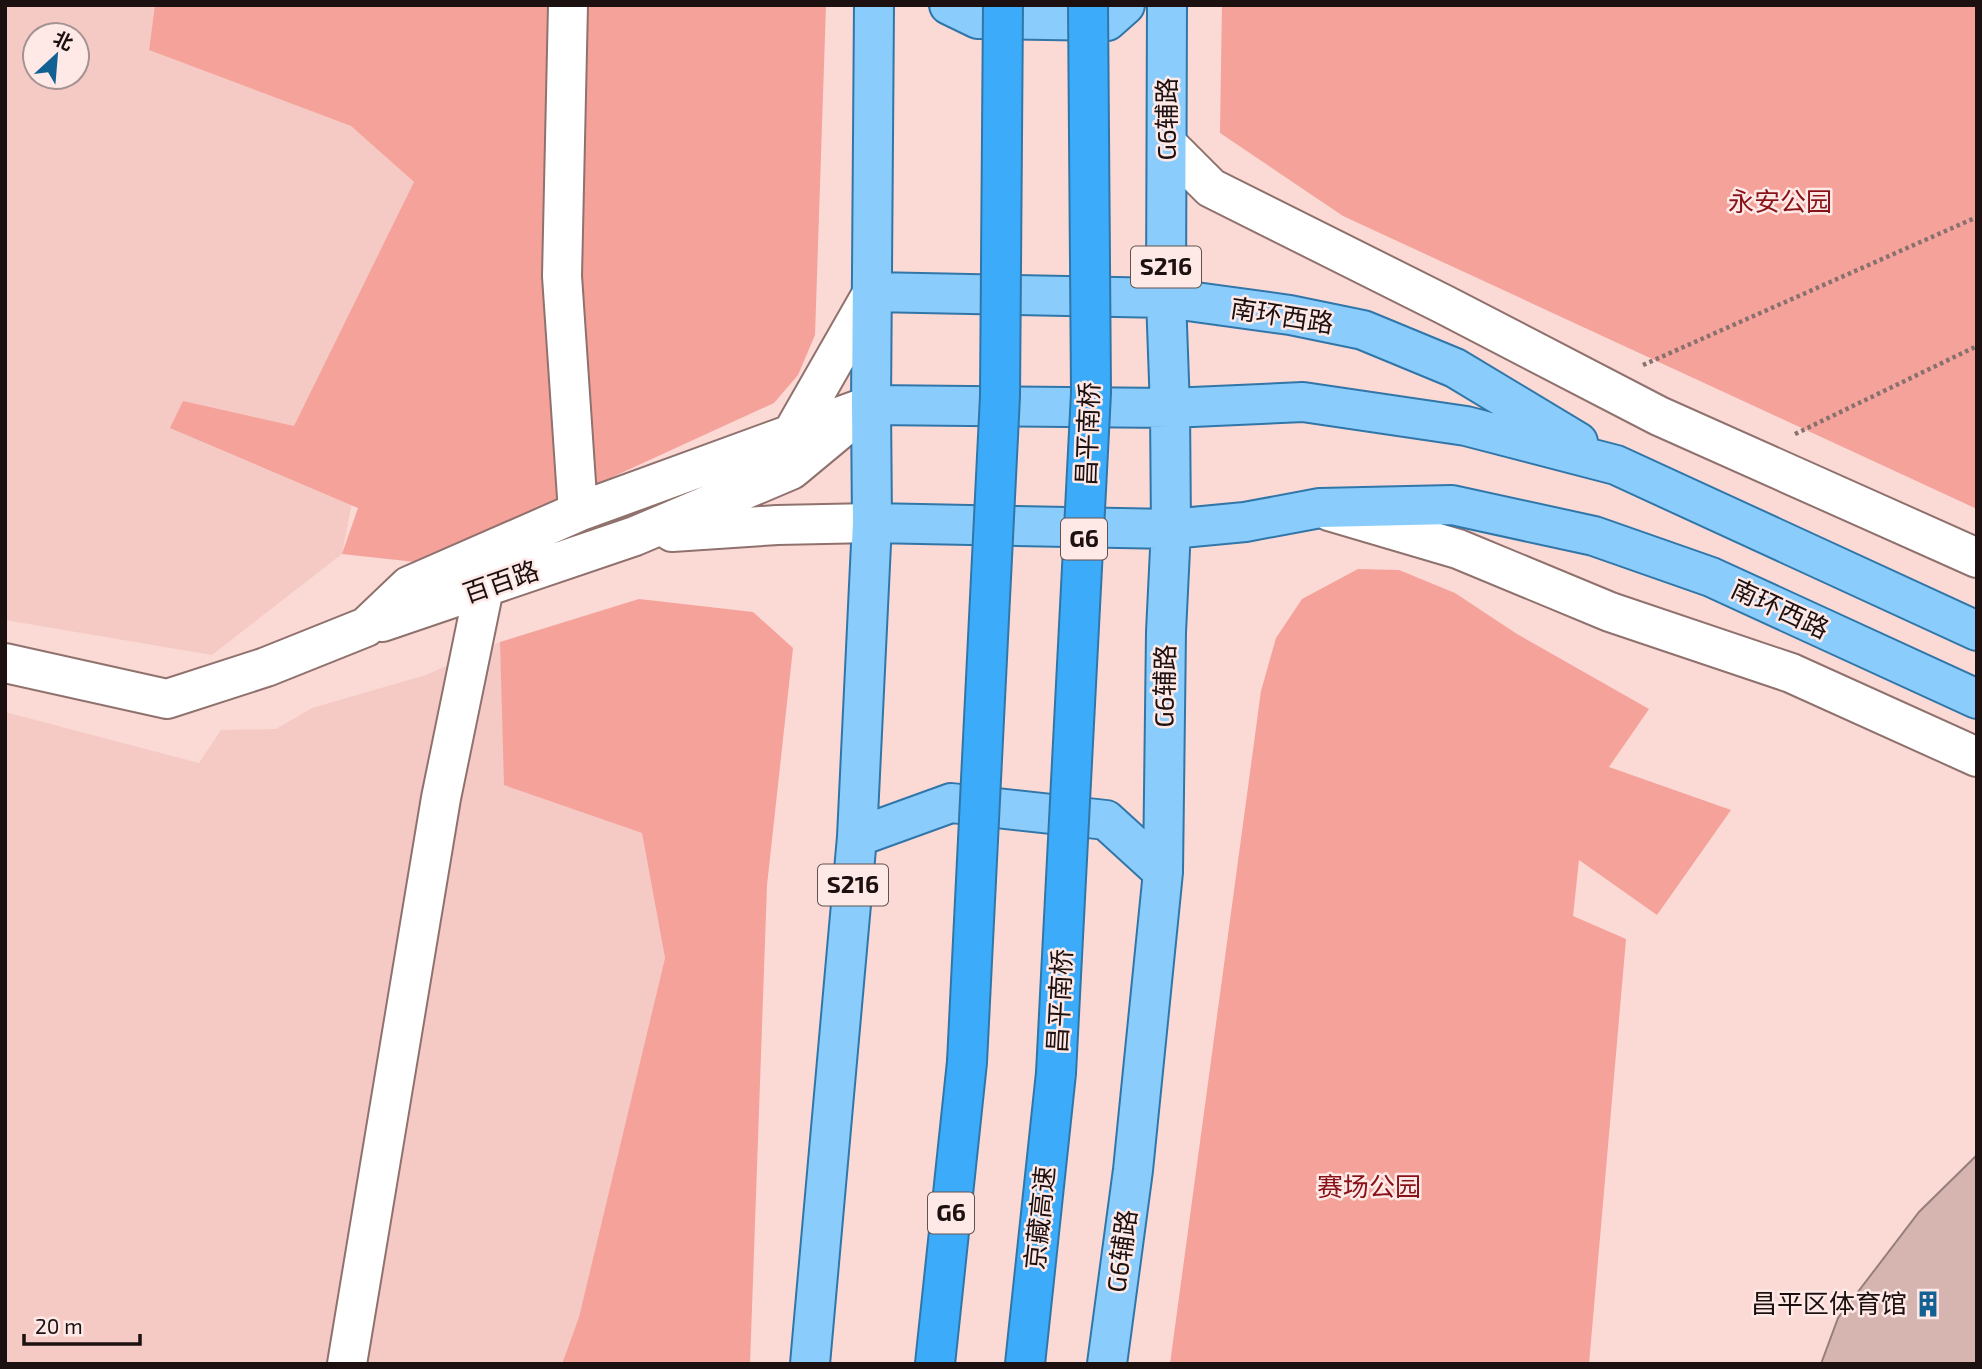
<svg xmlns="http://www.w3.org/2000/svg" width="1982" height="1369" viewBox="0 0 1982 1369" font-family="'Exo 2','Noto Sans SC',sans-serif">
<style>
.built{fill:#f5cac5;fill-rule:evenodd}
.green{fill:#f4a29a}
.building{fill:#d6b5b1;stroke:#967f7c;stroke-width:2}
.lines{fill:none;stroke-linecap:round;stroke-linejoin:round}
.minor-casing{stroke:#8f716d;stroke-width:42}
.major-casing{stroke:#3176a8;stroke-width:42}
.highway-casing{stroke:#3176a8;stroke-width:42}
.path{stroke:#87716f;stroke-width:4.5;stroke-dasharray:3.5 3.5;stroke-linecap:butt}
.minor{stroke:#fff;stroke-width:38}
.major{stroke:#8acdfc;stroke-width:38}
.highway{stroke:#3cacfa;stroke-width:38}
.highway-bridge-casing{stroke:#3176a8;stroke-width:42;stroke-linecap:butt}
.highway-bridge{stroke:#3cacfa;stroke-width:38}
.labels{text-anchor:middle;stroke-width:5;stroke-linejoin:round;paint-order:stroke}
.shield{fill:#fee9e7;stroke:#605250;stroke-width:2}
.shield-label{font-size:24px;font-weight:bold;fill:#1c1110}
.street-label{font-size:26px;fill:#1c1110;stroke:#fee9e7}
.park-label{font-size:26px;fill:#891218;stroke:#fee9e7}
.poi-label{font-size:26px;fill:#1c1110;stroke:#fee9e7;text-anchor:end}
</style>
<rect width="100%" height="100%" fill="#fbd9d5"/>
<path class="built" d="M5,5H155L149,50L351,126L414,182L342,554L212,655L5,620ZM35,35H77V77H35Z
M500,642L505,785L642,833L665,958L579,1317L562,1364H5V712L199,763L221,730L276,729L312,708L426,675Z"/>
<path class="green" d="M155,5H826L815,335L798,375L774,403L425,563L342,554L358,508L170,428L183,401L294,426L414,182L351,126L149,50Z
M1222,5H1977V509L1343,216L1220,133Z
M1358,569L1399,570L1455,593L1517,634L1649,709L1609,767L1731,810L1657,915L1579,860L1573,916L1626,939L1589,1364H1170L1261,691L1276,638L1302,599Z
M639,599L753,612L793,648L767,885L750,1364H562L579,1317L665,958L642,833L504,785L500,642Z"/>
<path class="building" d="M1977,1155V1364H1821L1838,1318L1919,1212Z"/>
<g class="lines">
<g class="minor-casing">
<path id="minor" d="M568,5L562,276L578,512
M1168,145L1211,188L1445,305L1659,416L1977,558
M793,432L873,292
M1329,511L1458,549L1610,612L1791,673L1977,757
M672,532L777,525L872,523
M382,622L635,536L791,470L850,421
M5,663L167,699L266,667L366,627L409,586L578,512L871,405
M347,1364L441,798L484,588"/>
</g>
<g class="major-casing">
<path id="major" d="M949,5L978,19L1107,21L1125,5
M873,292L1166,298L1290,315L1363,330L1455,368L1578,442
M871,405L1170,408L1303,402L1466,426L1616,465L1977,631
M872,523L1171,529L1245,522L1320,508L1452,505L1594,536L1711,577L1977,699
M857,837L951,803L1106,820L1163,872
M810,1364L857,837L872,523L871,405L874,5
M1107,1364L1133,1170L1163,872L1166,632L1171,529L1170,408L1166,298L1167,5"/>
</g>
<g class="highway-casing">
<path id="highway" d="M935,1364L967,1062
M1025,1364L1056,1073"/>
</g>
<path class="path" d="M1643,365L1977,217
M1795,434L1977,346"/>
<use href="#minor" class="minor"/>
<use href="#major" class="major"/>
<use href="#highway" class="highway"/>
<g class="highway-bridge-casing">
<path id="highway-bridge" d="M967,1062L1000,396L1003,5
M1056,1073L1091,393L1088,5"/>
</g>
<use href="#highway-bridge" class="highway-bridge"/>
</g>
<defs>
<g id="building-bare" transform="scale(2.1)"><path d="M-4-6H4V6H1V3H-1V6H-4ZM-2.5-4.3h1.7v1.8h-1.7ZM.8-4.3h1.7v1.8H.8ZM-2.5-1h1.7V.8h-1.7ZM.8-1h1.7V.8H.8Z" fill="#126193" stroke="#fee9e7" stroke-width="2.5" paint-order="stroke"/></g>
</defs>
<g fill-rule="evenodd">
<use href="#building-bare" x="1928" y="1304"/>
</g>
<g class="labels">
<g class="shield">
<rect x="1131" y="246.5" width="70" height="41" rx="5"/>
<rect x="1061" y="518.5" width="46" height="41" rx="5"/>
<rect x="818" y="864.5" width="70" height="41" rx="5"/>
<rect x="928" y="1192.5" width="46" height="41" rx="5"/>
</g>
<g class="shield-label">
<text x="1166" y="275">S216</text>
<text x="1084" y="547">G6</text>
<text x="853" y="893">S216</text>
<text x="951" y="1221">G6</text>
</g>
<g class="street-label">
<text transform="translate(1167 119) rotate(-90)" y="9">G6辅路</text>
<text transform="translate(1282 316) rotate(9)" y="9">南环西路</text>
<text transform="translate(1088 434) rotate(-88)" y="9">昌平南桥</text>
<text transform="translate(501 582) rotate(-19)" y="9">百百路</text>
<text transform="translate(1780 609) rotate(25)" y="9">南环西路</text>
<text transform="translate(1165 686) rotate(-89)" y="9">G6辅路</text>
<text transform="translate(1060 1001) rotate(-87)" y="9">昌平南桥</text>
<text transform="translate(1040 1218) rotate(-84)" y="9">京藏高速</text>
<text transform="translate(1122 1251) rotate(-82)" y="9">G6辅路</text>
</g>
<g class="park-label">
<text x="1780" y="211">永安公园</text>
<text x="1369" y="1196">赛场公园</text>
</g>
<g class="poi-label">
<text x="1907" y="1313">昌平区体育馆</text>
</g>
</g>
<rect width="1982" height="1369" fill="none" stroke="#1c1110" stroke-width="14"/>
<g transform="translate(56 56) rotate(26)"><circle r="33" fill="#fee9e7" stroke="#a49391" stroke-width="2"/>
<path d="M0-5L12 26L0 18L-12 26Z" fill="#126193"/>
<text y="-10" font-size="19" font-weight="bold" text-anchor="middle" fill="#1c1110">北</text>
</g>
<path d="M24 1334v10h116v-10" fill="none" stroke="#1c1110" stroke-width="3.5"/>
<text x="35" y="1334" font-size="21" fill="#1c1110" stroke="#fee9e7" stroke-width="5" paint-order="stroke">20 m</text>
</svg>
